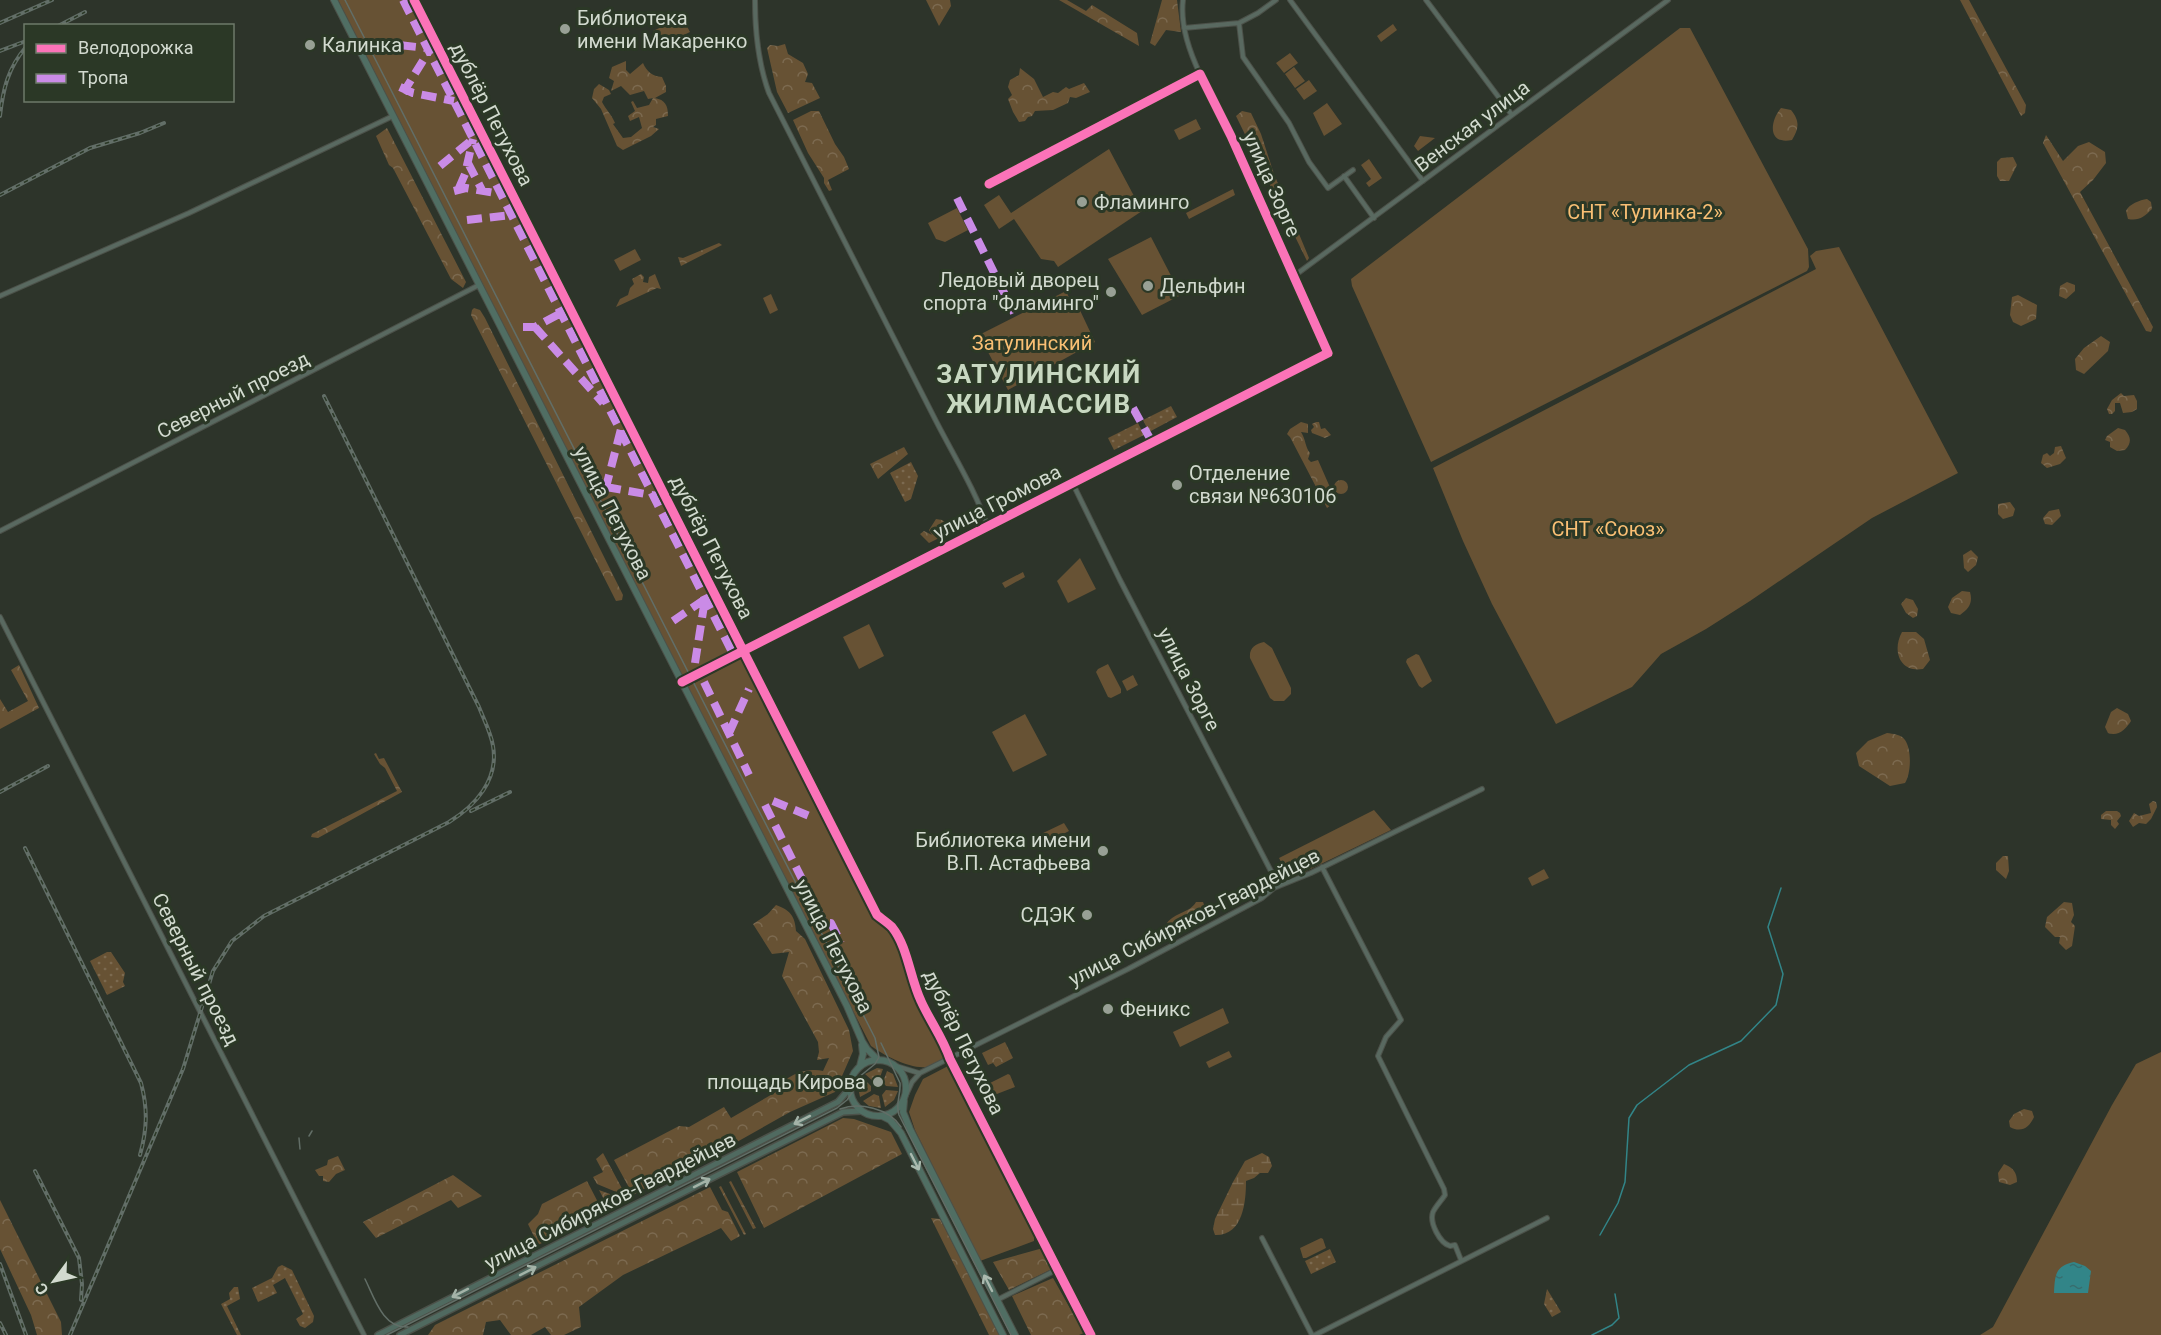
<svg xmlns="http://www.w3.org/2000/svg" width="2161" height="1335" viewBox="0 0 2161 1335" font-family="Roboto,sans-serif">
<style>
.grass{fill:url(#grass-dots)}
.forest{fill:url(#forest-crowns)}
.wetland{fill:url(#wetland-marsh)}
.green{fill:#675234}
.water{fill:url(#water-ripples)}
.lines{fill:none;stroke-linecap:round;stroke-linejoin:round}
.stream{stroke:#328588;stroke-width:1.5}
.minor-casing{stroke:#4c5149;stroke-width:6}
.major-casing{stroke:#4c5149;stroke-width:8}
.highway-casing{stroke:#4c5149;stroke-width:8}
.minor{stroke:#596960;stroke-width:4}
.major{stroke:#506a60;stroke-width:5}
.highway{stroke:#506e63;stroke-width:6}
.tram{stroke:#626e67;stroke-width:1.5}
.rail-casing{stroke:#626e67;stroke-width:4}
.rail{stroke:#2b3826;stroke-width:1.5;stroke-dasharray:4.5;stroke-linecap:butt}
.quiet{stroke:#ca8be6;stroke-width:8;stroke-dasharray:15 8;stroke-linecap:butt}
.cycleway-casing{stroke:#2b3826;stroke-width:13}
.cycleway{stroke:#fb73b8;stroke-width:9}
.oneway{stroke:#a4b3a8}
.oneway2{stroke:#abbaaf}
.poi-dot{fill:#98a095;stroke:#2b3826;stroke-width:2}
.labels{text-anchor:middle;stroke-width:6;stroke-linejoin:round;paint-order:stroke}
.poi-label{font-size:20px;fill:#d2dacf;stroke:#2b3826;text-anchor:start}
.street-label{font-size:20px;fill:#d2dacf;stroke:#2b3826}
.park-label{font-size:20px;fill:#f9bf74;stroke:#2b3826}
.district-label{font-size:26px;font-weight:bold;letter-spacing:1.5px;fill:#c8d8c1;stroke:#2b3826}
</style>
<defs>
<pattern id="grass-dots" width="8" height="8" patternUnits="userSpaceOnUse" patternTransform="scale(1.5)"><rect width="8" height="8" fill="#675234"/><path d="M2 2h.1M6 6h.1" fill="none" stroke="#7c6a50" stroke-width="1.8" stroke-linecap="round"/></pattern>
<pattern id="forest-crowns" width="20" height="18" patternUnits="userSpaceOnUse" patternTransform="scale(1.5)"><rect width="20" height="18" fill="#675234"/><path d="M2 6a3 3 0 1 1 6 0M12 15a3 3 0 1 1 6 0" fill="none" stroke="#7c6a50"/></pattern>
<pattern id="wetland-marsh" width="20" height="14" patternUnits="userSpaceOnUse" patternTransform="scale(1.5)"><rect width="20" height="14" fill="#675234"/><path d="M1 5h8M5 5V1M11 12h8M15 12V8" fill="none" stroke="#7c6a50"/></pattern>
<pattern id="water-ripples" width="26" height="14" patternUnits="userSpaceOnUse" patternTransform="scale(1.5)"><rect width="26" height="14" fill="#328588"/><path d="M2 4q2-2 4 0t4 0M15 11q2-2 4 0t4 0" fill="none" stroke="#376d6e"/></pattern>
</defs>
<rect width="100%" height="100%" fill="#2d342a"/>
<path class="grass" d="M1171,406L1177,417L1149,432L1143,420Z
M1138,423L1144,435L1114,450L1108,438Z
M911,462L918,476L911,499L905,502L890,473Z
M107,952H111L125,973L123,982L125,986L107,995L90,961Z
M877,1068L883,1069L879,1080L874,1082L865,1074Z
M887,1071L893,1074L898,1087L886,1086L883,1082Z
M862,1077L871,1086V1091L860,1097L858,1087Z
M886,1090L898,1091L894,1100L885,1107L882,1095Z
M874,1094L879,1096L881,1108L869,1106L863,1101Z
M1330,1249L1336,1262L1311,1274L1305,1261Z
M282,1265L292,1270L314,1316L313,1322L305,1328L300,1326L296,1319L303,1314L285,1278L273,1285L277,1293L258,1302L252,1288L272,1278L278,1267Z
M234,1287H238L240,1299L227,1306L241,1335H237L221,1304L230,1299L229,1293Z
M1547,1289L1561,1312L1552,1317L1544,1304Z"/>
<path class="forest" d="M926,0H950L951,6L939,26Z
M1059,0H1067L1086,11L1092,5L1137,33L1139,46Z
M1162,0H1177L1181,32L1166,30L1155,46L1150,43Z
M1960,0H1969L2026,105L2025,113L2021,116Z
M785,44L788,54L803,63L808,74L805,82L812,83L820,98L788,113L777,92L767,48L770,45L778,46Z
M626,61V70L630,74L643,63C647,72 652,76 662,77L666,86V92L655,98C665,100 668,105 668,116L656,119V125L653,127L659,129L651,136L623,150L617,146L601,109L592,98L594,89L599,84L609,90L611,94L604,97L602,102C606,110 612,115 615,123L613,124L623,138L631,137L642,128L639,117L630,121L628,116L635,111L631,102L633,101L637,108L649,105L653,98L648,99L644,91L630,95L621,86L611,91L614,81L609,78L612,67Z
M1020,68L1034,79L1043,97L1053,92L1058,93L1066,87L1069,89L1084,83L1090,92L1076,98L1070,97L1068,103L1053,110L1035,111L1032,116L1028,117L1025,121L1019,122L1013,112L1008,99L1012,95L1008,87L1010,80L1019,75Z
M1781,108L1791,110C1800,121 1799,128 1792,140C1767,145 1770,121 1781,108Z
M811,111H819L835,144L844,157L849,169L828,180L832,190L829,191L824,183V178L808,153L793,120Z
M1242,111L1251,113L1261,134L1274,174L1309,258L1307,261L1236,116Z
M387,128L466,282L463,288L451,279L393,168L389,165L376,136Z
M2046,135L2063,161L2078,146L2089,142L2105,152L2106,163L2093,180L2080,192L2153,327L2151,332L2146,331L2043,143Z
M2013,157L2017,165L2009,181H2000L1997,176V162L2001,158Z
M2147,199L2151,202L2152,209C2144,217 2139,221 2128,219L2126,211C2129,204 2140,200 2147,199Z
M719,243L722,245L681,266L678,257L683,258Z
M641,274L644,277L643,282L648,283L649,277L655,274L661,289L657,288L616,307L620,299L628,295L630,288L634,284L632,279Z
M2067,282L2075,285V291L2066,299L2059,296L2060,286Z
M2018,295L2037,305L2036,319L2021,326L2013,322L2010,315L2012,297Z
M474,308L480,310L485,318L623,595L622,600L616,601L471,315L472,310Z
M2101,336L2110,342L2108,351L2084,374L2076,370L2075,359L2084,348Z
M2121,393L2124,396L2134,395L2137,401V409L2132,412L2123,413L2120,403H2115V411L2112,414H2109L2107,409L2112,400Z
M1301,422L1308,424V433L1301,432C1306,440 1305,447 1310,453L1308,459L1311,462L1318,460L1336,501L1327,508L1290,437L1287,434L1290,429Z
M1316,422H1319L1321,429L1325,428L1331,435L1325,438L1312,433L1311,430L1314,427L1312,424Z
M2118,428L2125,430C2131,437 2132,443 2125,450L2117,451L2110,447V442L2105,440L2107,436Z
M2061,446L2066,458L2060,464L2047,468L2041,463L2043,455L2047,453L2050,456L2054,453L2055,447Z
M904,447L908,454L878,479L870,464Z
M1334 487a7 7 0 1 1 14 0a7 7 0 1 1-14 0Z
M1021,486L1025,493L999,508V504L1006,492H1015L1017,487Z
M2010,502L2015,509L2013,516L2003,519L1998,514V504Z
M2059,509L2061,516L2052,525L2045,524L2043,518L2049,511Z
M936,519L942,520L946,523L944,526H938V528L950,530L951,532L929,543L920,534L924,531L932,535L929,530Z
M1971,550L1978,557L1976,565L1968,572L1964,568L1963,555Z
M1962,591L1970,592C1973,603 1969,609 1960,615L1951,613L1948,607L1952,598Z
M1906,598L1913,600L1918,609L1917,616L1913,618L1906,613L1901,604Z
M1902,632H1916L1924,639L1930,660L1923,669C1899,673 1892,650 1902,632Z
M19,665L39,708L0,729V699L8,712L28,701L11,670Z
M2117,708L2128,714L2131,721C2126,729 2118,737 2108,733L2105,727L2111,712Z
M1887,733C1893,734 1901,734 1905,740C1912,750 1911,774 1905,783L1890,786L1859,766L1856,753L1868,741Z
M376,753L379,759L384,758L402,792L318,838L311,837L312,834L397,791L385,768L380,764L374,754Z
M2153,801L2156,802L2157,807L2151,819L2146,824L2139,823L2133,827L2129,821L2134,813L2139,816L2151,813L2149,804Z
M2106,811H2117L2120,813L2121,816L2117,821L2119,824L2115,829L2111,825V820L2101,819V815Z
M2003,856H2008L2009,871L2006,879L1996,870V863Z
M1196,902H1203L1205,907L1200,920L1173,933L1171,926L1167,923C1175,912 1190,913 1196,902Z
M2064,902L2072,903L2074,915L2071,922L2075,926L2072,946L2066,950L2059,943L2060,937H2055L2045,927L2047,917Z
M776,905C790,910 795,916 796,931L805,939L849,1030L853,1051L835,1092L790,1112L712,1156L697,1160L633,1195L614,1160L679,1126L689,1127L724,1107L731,1118L776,1092C782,1076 807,1067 823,1071L829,1058L817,1060L819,1052L818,1042L782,976L789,952L772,954L753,924L768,914Z
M1005,1042L1013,1058L996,1067L993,1063L988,1065L982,1053Z
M2024,1109L2032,1111L2034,1117C2029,1128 2021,1133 2010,1127L2009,1121L2014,1114Z
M843,1118L854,1119L891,1132L902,1154L764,1228L737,1172Z
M603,1153L626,1196L597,1184L593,1177L603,1172L596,1159Z
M338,1156L345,1170L336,1174L329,1182L323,1181V1176H319L315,1170L327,1165L328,1160Z
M2004,1164C2013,1168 2017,1172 2017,1182L2010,1185L1999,1182L1998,1173Z
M453,1175L482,1196L458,1208L451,1200L376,1238L363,1222Z
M587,1181L603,1212L538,1245L528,1224L538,1214L542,1204Z
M731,1181L756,1228L753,1229L729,1182Z
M721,1186L746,1234L744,1235L719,1187Z
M710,1187L722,1210L728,1212L740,1236L731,1241L721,1228L623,1275L579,1307L581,1327L564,1335H551L545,1327L531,1335H511L500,1320L486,1322L483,1335H428L435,1325Z
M599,1190L626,1200L609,1209Z
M0,1200L61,1322L62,1335H37L31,1315L0,1249Z
M931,1218L940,1219L1000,1335H989Z
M1043,1248L1054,1268L1009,1290L993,1262Z
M1053,1278L1084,1333L1079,1335H1031L1012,1296Z"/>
<path class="wetland" d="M1262,1153L1269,1157L1272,1166L1268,1173H1260L1254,1178L1246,1181C1246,1202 1243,1236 1215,1235L1213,1229L1215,1219L1233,1182L1245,1161Z"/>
<path class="green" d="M338,0H411L740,649L683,679Z
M682,17L690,32L661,46L653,31Z
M1393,24L1397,30L1381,42L1377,36Z
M1680,28H1690L1808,249L1809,267L1807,271L1431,462L1352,286L1351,279Z
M1290,53L1298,63L1284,73L1276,63Z
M1294,67L1305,81L1295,88L1285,74Z
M1309,80L1317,91L1304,100L1296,89Z
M1327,103L1342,124L1324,136L1313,113Z
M1196,119L1201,129L1179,140L1174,130Z
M1420,136L1435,138L1418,151L1414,146Z
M1109,149L1142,211L1058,267L1054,261L1041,259L1014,219L999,229L984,205L999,195L1011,213Z
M1369,159L1382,178L1369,187L1366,183L1371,179L1361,165Z
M1233,189L1235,195L1189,219L1186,213Z
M957,208L968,230L945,242L936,239L928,223Z
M1151,237L1181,295L1142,315L1108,259Z
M1839,247L1958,473L1872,518L1750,601L1706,629L1661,654L1632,687L1556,724L1492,604L1463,541L1433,468L1816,269L1810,256L1816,251Z
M635,249L641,260L620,271L614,260Z
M1066,291L1073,306L1077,304L1095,342L1008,390L979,335Z
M771,294L778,310L770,314L763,298Z
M1080,558L1096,589L1068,603L1057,581Z
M1023,572L1025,577L1005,588L1002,583Z
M869,624L884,656L859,669L843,637Z
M1264,642L1272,648L1291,688V694L1284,701H1274L1270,698L1250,658C1249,648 1255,644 1264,642Z
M1416,654L1419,655L1432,681L1422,688L1419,686L1406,662L1407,659Z
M744,657L875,917L890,928L905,958V970L911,986L945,1054L944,1058C938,1062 932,1066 926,1067C910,1069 883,1055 871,1046L687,687Z
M1108,664L1121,689V693L1111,698L1108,697L1096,672L1098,669Z
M1133,675L1138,685L1127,691L1122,681Z
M1025,714L1047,755L1013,772L992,732Z
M1374,810L1391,830L1290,879L1279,858Z
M1064,823L1069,831L1046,843L1041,834Z
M1083,857L1090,865L1085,873L1075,869L1072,863Z
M1544,869L1549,878L1532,886L1528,878Z
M1223,1008L1229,1023L1180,1047L1173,1032Z
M1229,1051L1232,1057L1209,1068L1206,1062Z
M2161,1052V1335H1980L1993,1327L2112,1105L2136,1064Z
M950,1065L1034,1232V1241L980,1261L915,1130L909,1112L915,1095L923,1079Z
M1008,1074L1010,1075L1015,1087L989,1097L984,1086Z
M1321,1238L1323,1239L1326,1248L1306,1258H1303L1300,1248Z"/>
<path class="water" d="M2074,1262L2085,1266L2091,1271L2088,1293H2054C2055,1275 2055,1266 2074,1262Z"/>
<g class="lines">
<path class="stream" d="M1600,1235L1618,1203L1625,1182L1629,1118L1637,1105L1689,1065L1741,1041L1776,1005L1783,974L1768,927L1781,888
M1592,1335L1612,1325L1619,1318L1615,1294"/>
<g class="minor-casing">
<path id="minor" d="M414,0L877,915C882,919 888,923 892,927C908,947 910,978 921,1001C930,1021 943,1038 950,1059L1091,1335
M755,0C755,32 758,63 769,93C824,203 881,311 936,421C954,456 975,490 988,527
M1183,0C1180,25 1189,51 1200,74
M1290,0L1423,181
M1426,0L1512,115
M1239,23L1243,57L1289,123L1309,162L1328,188L1353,170
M1184,28L1239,23L1258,13L1276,0
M1344,176L1374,218
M1294,276L1668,0
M0,296L189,213L393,116
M1073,484L1120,580L1272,873L1274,888
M0,531L479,285
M0,617L364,1335
M682,682L1328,353L1231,136L1200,74L989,184
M1322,867L1401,1020L1386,1037L1378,1056L1444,1189L1445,1195C1441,1201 1436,1206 1433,1212C1429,1223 1440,1243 1450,1246L1455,1245L1461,1260
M896,1066L919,1073
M906,1095L912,1082L920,1073L1128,969L1262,898L1274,888L1311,873L1482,789
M1262,1238L1312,1335
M997,1300L1058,1269
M1315,1335L1547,1218"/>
</g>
<g class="major-casing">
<path id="major" d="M378,1335L838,1102L850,1088
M400,1335L843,1112L861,1111"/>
</g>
<g class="highway-casing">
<path id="highway" d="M334,0L764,843L847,1006L862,1041L867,1049L878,1060
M850 1088a28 28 0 1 1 56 0a28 28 0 1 1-56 0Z
M860,1066L863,1054L862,1045
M904,1101L903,1112L910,1129L1015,1335
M882,1116L890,1120L901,1133L1003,1335"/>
</g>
<use href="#minor" class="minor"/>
<use href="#major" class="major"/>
<use href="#highway" class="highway"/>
<path class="tram" d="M345,0L875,1038L879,1057L875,1064L859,1077L856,1087L847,1100L837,1108L387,1335
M881,1043L900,1083C901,1095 895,1104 899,1115L1011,1335
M840,1109C859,1102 889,1108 901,1127
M309,1136L312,1131
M299,1138L300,1149
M365,1279C374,1297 383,1329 408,1327"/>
<g class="rail-casing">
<path id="rail" d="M0,23L52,0
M58,26L85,12
M0,51L26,41
M0,116C3,89 8,68 26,47
M0,195L90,148L140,133L164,123
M0,792L48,766
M471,811L510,792
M25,848L141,1083C148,1109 147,1130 140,1155
M35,1171L79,1258L82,1284L81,1300
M0,1264L26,1335
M0,1323L6,1335
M70,1335L183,1069L213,971L232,941L264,916L449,822C475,806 499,780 493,746C491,733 484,720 479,707L324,396"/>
</g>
<use href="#rail" class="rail"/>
<path class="quiet" d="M403,0L732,652
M378,43L427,48
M400,87L413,93L454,101
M403,93L429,51
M468,163L482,190
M440,166L473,139
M459,188L465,174L473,139
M454,191L466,188L501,194
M957,198L1014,313
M467,220L511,215
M523,327H535L561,313
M535,327L603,403
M1133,408L1152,442
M606,487L657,496
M604,488L606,487L621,429
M673,621L708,597
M695,663L705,599
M704,682L749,775
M729,733L749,689
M773,801L814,818
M765,805L824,923H831L841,943"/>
<g class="cycleway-casing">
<path id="cycleway" d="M414,0L877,915C882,919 888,923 892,927C908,947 910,978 921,1001C930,1021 943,1038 950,1059L1091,1335
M682,682L1328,353L1231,136L1200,74L989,184"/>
</g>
<use href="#cycleway" class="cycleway"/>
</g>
<defs><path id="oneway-shaft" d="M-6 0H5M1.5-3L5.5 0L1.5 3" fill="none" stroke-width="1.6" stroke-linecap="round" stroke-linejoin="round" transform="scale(1.5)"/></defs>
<g class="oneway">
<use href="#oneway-shaft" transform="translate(802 1120) rotate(153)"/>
<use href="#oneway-shaft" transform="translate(702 1183) rotate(-27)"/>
<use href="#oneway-shaft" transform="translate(528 1271) rotate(-27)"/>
<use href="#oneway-shaft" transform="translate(460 1293) rotate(153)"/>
</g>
<g class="oneway2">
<use href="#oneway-shaft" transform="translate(915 1162) rotate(63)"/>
<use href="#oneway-shaft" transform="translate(988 1283) rotate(-117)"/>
</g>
<g class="poi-dot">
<circle cx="565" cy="29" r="6"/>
<circle cx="310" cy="45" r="6"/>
<circle cx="1082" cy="202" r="6"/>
<circle cx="1148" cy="286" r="6"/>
<circle cx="1111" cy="292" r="6"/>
<circle cx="1177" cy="485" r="6"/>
<circle cx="1103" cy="851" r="6"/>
<circle cx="1087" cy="915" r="6"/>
<circle cx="1108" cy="1009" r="6"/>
<circle cx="878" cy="1082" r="6"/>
</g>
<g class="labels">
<g class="poi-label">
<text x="577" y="25">Библиотека<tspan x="577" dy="23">имени Макаренко</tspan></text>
<text x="322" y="52">Калинка</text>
<text x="1094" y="209">Фламинго</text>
<text x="1099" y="287" text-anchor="end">Ледовый дворец<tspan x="1099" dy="23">спорта "Фламинго"</tspan></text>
<text x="1160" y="293">Дельфин</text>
<text x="1189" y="480">Отделение<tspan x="1189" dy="23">связи №630106</tspan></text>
<text x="1091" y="847" text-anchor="end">Библиотека имени<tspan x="1091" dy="23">В.П. Астафьева</tspan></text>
<text x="1075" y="922" text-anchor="end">СДЭК</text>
<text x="1120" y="1016">Феникс</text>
<text x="866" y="1089" text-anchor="end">площадь Кирова</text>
</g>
<g class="street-label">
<text transform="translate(492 114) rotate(63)" y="7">дублёр Петухова</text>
<text transform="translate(1472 126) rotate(-37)" y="7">Венская улица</text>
<text transform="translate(1272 184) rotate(66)" y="7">улица Зорге</text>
<text transform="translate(233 395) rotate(-27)" y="7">Северный проезд</text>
<text transform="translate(997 502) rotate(-27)" y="7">улица Громова</text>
<text transform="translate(613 513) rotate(63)" y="7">улица Петухова</text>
<text transform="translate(712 547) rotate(63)" y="7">дублёр Петухова</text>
<text transform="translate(1189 679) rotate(63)" y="7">улица Зорге</text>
<text transform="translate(1194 917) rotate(-27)" y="7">улица Сибиряков-Гвардейцев</text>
<text transform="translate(834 946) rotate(63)" y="7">улица Петухова</text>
<text transform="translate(196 969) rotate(63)" y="7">Северный проезд</text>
<text transform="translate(964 1042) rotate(64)" y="7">дублёр Петухова</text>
<text transform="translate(610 1201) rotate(-27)" y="7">улица Сибиряков-Гвардейцев</text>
</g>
<g class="park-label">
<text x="1645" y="219">СНТ «Тулинка-2»</text>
<text x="1032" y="350">Затулинский</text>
<text x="1608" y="536">СНТ «Союз»</text>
</g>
<g class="district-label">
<text x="1039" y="383">ЗАТУЛИНСКИЙ<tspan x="1039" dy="30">ЖИЛМАССИВ</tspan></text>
</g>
</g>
<rect x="24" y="24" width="210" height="78" fill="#2b3826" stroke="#6e796a" stroke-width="1.5"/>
<rect x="36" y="44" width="30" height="9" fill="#fb73b8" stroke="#6e796a" stroke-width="1.5"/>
<text x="78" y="54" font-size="18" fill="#d2dacf">Велодорожка</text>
<rect x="36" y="74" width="30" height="9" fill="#ca8be6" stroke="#6e796a" stroke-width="1.5"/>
<text x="78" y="84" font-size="18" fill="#d2dacf">Тропа</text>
<g transform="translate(54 1281) rotate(237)" stroke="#2b3826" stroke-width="4.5" paint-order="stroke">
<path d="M0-4.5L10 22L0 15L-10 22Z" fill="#d2dacf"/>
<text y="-9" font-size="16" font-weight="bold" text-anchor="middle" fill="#d2dacf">С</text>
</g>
</svg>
